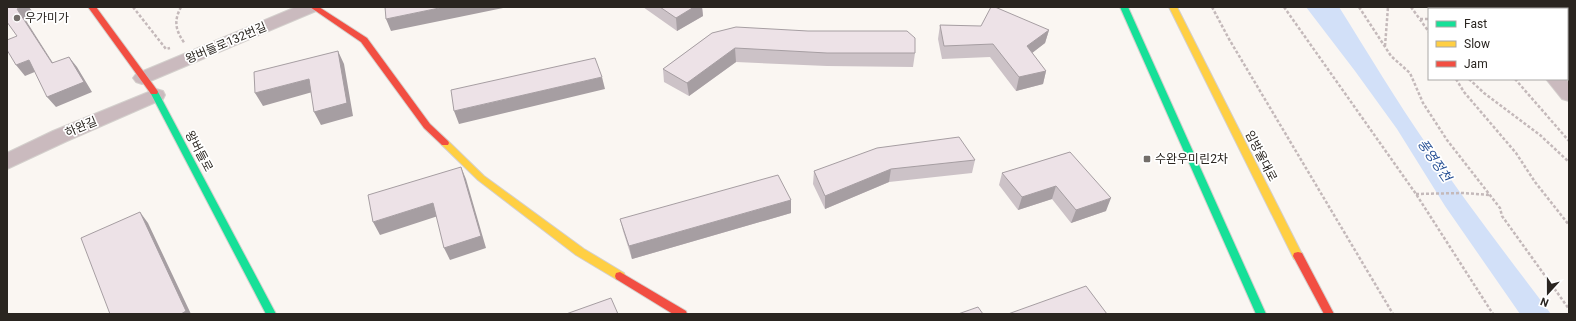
<svg xmlns="http://www.w3.org/2000/svg" width="1576" height="321" viewBox="0 0 1576 321" font-family="Roboto,'Noto Sans KR',sans-serif">
<style>
.water{fill:#d2e0f8}
.lines{fill:none;stroke-linecap:round;stroke-linejoin:round}
.street-casing{stroke:#d4d0cd;stroke-width:2}
.fast-casing{stroke:#d4d0cd;stroke-width:2}
.slow-casing{stroke:#d4d0cd;stroke-width:2}
.jam-casing{stroke:#d4d0cd;stroke-width:2}
.path{stroke:#c4b9ba;stroke-width:2.5;stroke-dasharray:3 2;stroke-linecap:butt}
.street{fill:#cababe;fill-rule:evenodd}
.fast{fill:#16e098;fill-rule:evenodd}
.slow{fill:#ffcf43;fill-rule:evenodd}
.jam{fill:#f24e42;fill-rule:evenodd}
.wall{fill:#ccc2c7}
.shaded-wall{fill:#a69ea2}
.building{fill:#ede2e7;stroke:#a69ea2}
.poi-dot{fill:#736e6a;stroke:#fff;stroke-width:1.5}
.labels{text-anchor:middle;stroke-width:3.5;stroke-linejoin:round;paint-order:stroke}
.poi-label{font-size:12px;fill:#2a2520;stroke:#fff;text-anchor:start}
.street-label{font-size:12px;fill:#2a2520;stroke:#fff}
.water-label{font-size:13px;font-style:italic;fill:#285195;stroke:#fff}
</style>
<rect width="100%" height="100%" fill="#faf6f2"/>
<path class="water" d="M1306,7H1339C1368,53 1396,100 1427,145C1466,203 1509,258 1551,314H1520L1445,206L1397,129L1355,71Z"/>
<g class="lines">
<g class="street-casing">
<path id="street" d="M296,7H318L316,11L148,82L142,84L136,82L133,78L136,74Z
M1481,7H1498L1499,9H1482Z
M1546,79H1565L1569,83V101L1562,99Z
M156,89L163,91L165,95L163,99L67,141L7,169V153L53,131Z"/>
</g>
<g class="fast-casing">
<path id="fast" d="M1120,7H1128L1266,314H1256Z
M154,89L158,92L276,314H266L150,92Z"/>
</g>
<g class="slow-casing">
<path id="slow" d="M1169,7H1177L1303,256L1302,259L1298,260L1294,259Z
M445,140L448,141L484,176L584,249L624,273L625,276L624,279L620,280L616,279L576,255L478,180L442,145L441,143L442,141Z"/>
</g>
<g class="jam-casing">
<path id="jam" d="M88,7H96L157,90L158,92L157,94H151Z
M310,7H319L367,38L430,124L448,141L449,143L448,145H442L424,128L361,42Z
M1298,252L1302,253L1334,314H1324L1293,256L1294,253Z
M620,272L686,311L687,314H673L616,279L615,276L616,273Z"/>
</g>
<path class="path" d="M133,7L166,49L170,48
M181,7C173,22 176,31 185,44
M1212,7L1229,39L1393,314
M1284,7L1416,194L1493,314
M1359,7L1391,56L1410,73L1423,103L1447,140L1500,208L1502,216L1569,309
M1411,7L1429,32
M1429,7L1430,9
M1453,7L1455,9
M1420,19H1429
M1385,46L1388,7
M1456,79L1464,92L1516,153L1535,182L1569,225
M1469,79L1484,93L1540,135L1569,162
M1515,79L1569,141
M1416,194L1463,193L1490,195"/>
<use href="#street" class="street"/>
<use href="#fast" class="fast"/>
<use href="#slow" class="slow"/>
<use href="#jam" class="jam"/>
</g>
<path class="wall" d="M643,7H702L703,16L677,31Z
M1532,7H1569V22L1567,21V9H1537Z
M940,25L1049,30L1045,43L1032,53L1046,71L1043,84L1016,91L990,57L942,59L938,39Z
M712,33L915,53L913,67L827,66L736,62L689,96L664,82L663,69Z
M1070,152L1106,211L1071,223L1052,199L1018,210L999,185L1002,173Z
M975,160L972,173L889,182L825,209L813,184L814,171Z
M791,200V213L632,259L623,231L620,219Z"/>
<path class="shaded-wall" d="M21,7H29L35,15L25,19L60,74L52,63L17,9Z
M444,7H508L391,31L386,19Z
M694,7H702L703,16L677,31L676,18Z
M1049,30L1045,43L1023,60L1027,46Z
M735,48L736,62L689,96L687,83Z
M338,51L344,64L353,116L321,125L314,112Z
M69,57L77,67L92,92L56,107L47,97Z
M29,60L37,71L25,76L16,65Z
M1046,71L1043,84L1016,91L1019,77Z
M602,77L605,89L459,124L454,111Z
M309,79L316,91L263,106L255,93Z
M461,167L466,179L486,248L450,260L444,248Z
M891,169L889,182L825,209V196Z
M1056,186L1052,199L1018,210L1022,197Z
M1111,198L1106,211L1071,223L1076,210Z
M791,200V213L632,259L629,246Z
M433,203L438,216L380,235L373,222Z
M140,212L148,223L191,314H181Z"/>
<path class="building" d="M7,7H21L17,9L52,63L69,57L84,82L47,97L29,60L16,65L7,50V40L17,36L7,22Z
M385,7H444L386,19Z
M660,7H694L676,18Z
M991,7H995L1049,30L1027,46L1046,71L1019,77L993,44L944,46L940,25L981,26Z
M736,27L808,31H907L915,38V53H827L735,48L687,83L663,69L712,33Z
M338,51L347,103L314,112L309,79L255,93L254,72Z
M595,58L602,77L454,111L451,90Z
M959,137L975,160L891,169L825,196L814,171L877,148Z
M1070,152L1111,198L1076,210L1056,186L1022,197L1002,173Z
M461,167L481,236L444,248L433,203L373,222L368,195Z
M778,175L791,200L629,246L620,219Z
M140,212L186,311L181,314H110L81,238Z
M1086,286L1107,314H1008Z
M611,298L618,314H566Z
M978,307L983,314H958Z"/>
<g class="poi-dot">
<circle cx="17" cy="18" r="4"/>
<rect x="1143" y="155" width="8" height="8" rx="2"/>
</g>
<g class="labels">
<g class="poi-label">
<text x="25" y="22">우가미가</text>
<text x="1155" y="163">수완우미린2차</text>
</g>
<g class="street-label">
<text transform="translate(226 43) rotate(-23)" y="4">왕버들로132번길</text>
<text transform="translate(81 127) rotate(-23)" y="4">하완길</text>
<text transform="translate(199 151) rotate(62)" y="4">왕버들로</text>
<text transform="translate(1261 156) rotate(63)" y="4">임방울대로</text>
</g>
<g class="water-label">
<text transform="translate(1435 160) rotate(55)" y="5">풍영정천</text>
</g>
</g>
<rect width="1576" height="321" fill="none" stroke="#2a2520" stroke-width="16"/>
<rect x="1428" y="8" width="140" height="72" fill="#ffffff" stroke="#aaa8a6"/>
<rect x="1436" y="21" width="20" height="6" fill="#16e098" stroke="#aaa8a6"/>
<text x="1464" y="28" font-size="12" fill="#2a2520">Fast</text>
<rect x="1436" y="41" width="20" height="6" fill="#ffcf43" stroke="#aaa8a6"/>
<text x="1464" y="48" font-size="12" fill="#2a2520">Slow</text>
<rect x="1436" y="61" width="20" height="6" fill="#f24e42" stroke="#aaa8a6"/>
<text x="1464" y="68" font-size="12" fill="#2a2520">Jam</text>
<g transform="translate(1548 293) rotate(201)" stroke="#ffffff" stroke-width="3" paint-order="stroke">
<path d="M0-3L7 15L0 10L-7 15Z" fill="#2a2520"/>
<text y="-6" font-size="11" font-weight="bold" text-anchor="middle" fill="#2a2520">N</text>
</g>
</svg>
